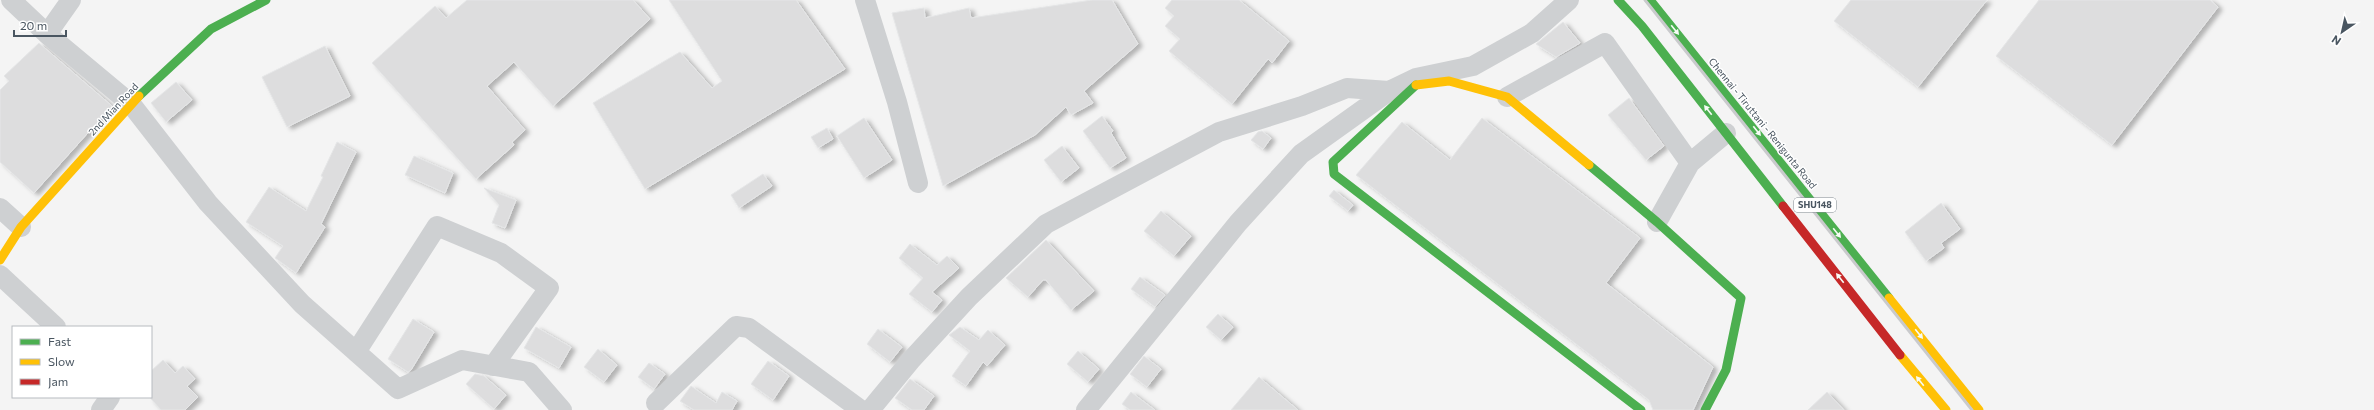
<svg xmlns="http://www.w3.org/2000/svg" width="2374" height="410" viewBox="0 0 2374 410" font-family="Commissioner,sans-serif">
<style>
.building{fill:#ddddde;stroke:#e5e6e7;filter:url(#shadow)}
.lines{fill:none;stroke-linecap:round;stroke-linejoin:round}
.street{stroke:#ced0d2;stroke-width:20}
.fast{stroke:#4caf50;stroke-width:9}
.slow{stroke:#ffc107;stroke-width:9}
.jam{stroke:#c62828;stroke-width:9}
.rail{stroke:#c9cacc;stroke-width:3}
.oneway{fill:#f6fbf6}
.labels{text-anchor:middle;stroke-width:3;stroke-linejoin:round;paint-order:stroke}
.shield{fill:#fff;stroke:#808990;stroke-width:1}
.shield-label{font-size:9px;font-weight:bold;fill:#4a5661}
.street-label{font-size:10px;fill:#4a5661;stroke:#fff}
</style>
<defs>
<filter id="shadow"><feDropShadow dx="4.5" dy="2.5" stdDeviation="2" flood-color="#0004"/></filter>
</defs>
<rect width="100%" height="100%" fill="#f4f4f4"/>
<path class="building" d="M467,0H633L650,19L553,106L514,62L487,86L525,130L512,142L514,145L476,179L372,63L435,6L446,18Z
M669,0H796L845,69L645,189L593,103L680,52L712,88L722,81Z
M1092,0H1112L1138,44L1084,91L1093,103L1071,115L1066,107L1035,135L943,186L892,13L924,8L925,18L969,8L971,18Z
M1172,0H1239L1289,41L1272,63L1268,59L1232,104L1169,51L1180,39L1165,26L1174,16L1165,8Z
M1851,0H1987L1918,87L1834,21Z
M2039,0H2210L2218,7L2112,145L1996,56Z
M1563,22L1580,43L1556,57L1536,44Z
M39,43L112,106L34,193L0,162V90L9,81L4,76Z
M325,46L350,96L287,127L262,77Z
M176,82L192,100L166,122L151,103Z
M1629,98L1664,146L1646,160L1608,115Z
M1102,116L1113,131L1111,133L1126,158L1110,168L1083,131Z
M864,118L892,160L864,178L837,136Z
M1482,118L1640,238L1606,283L1713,367L1693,410H1653L1649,400L1356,175L1402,122L1450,160Z
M827,128L833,139L818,148L811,137Z
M1262,131L1271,138L1263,149L1251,140L1258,132Z
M337,142L356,152L321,224L325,227L296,273L275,258L283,246L246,222L269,187L306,211L323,177L321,176Z
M1062,146L1079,168L1061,182L1044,160Z
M414,156L453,173L445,193L405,175Z
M763,174L772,186L739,208L731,195Z
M484,188L516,200L505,228L492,223L499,205Z
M1334,190L1353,205L1348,211L1329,196Z
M1941,203L1960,229L1941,243L1944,248L1926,261L1905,232Z
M1161,211L1191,236L1174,256L1144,231Z
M1046,240L1094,291L1071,310L1046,280H1043L1028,297L1006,278Z
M910,244L937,265L947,256L959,268L932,292L942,300L932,312L909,294L923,278L899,258Z
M1140,277L1165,295L1155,307L1131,289Z
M1218,314L1233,327L1221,340L1206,327Z
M413,319L434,332L411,370L408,372L388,359Z
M536,327L571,347L559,368L524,348Z
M960,327L979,340L988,330L1005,345L987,366L983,362L966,386L952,376L970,351L949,335Z
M878,329L902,347L890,362L867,344Z
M598,349L617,365L604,382L584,367Z
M1078,351L1099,369L1088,382L1067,364Z
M1144,356L1161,369L1147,387L1130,374Z
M163,360L175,373L183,366L195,379L187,386L198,397L185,410H161L151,399V371Z
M768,361L789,376L773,400L751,384Z
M649,363L665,374L654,389L638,377Z
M475,374L484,376L506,395L494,409L466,384Z
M1259,377L1298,410H1231Z
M910,379L934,396L924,410H912L895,398Z
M691,386L716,403L722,392L737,401L732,410H694L680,401Z
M1131,392L1155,410H1130L1122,404Z
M1827,392L1844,410H1808Z"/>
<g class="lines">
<path class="street" d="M11,0L47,34L131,104L208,203L302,304L398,389L462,360L529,372L562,410
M865,0L897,102L918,183
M47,34L71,0
M1507,97L1605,43L1690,163
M0,208L21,227
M1657,222L1690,163L1726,133
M0,275L56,327
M356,352L437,226L501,253L549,288L493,366
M656,403L736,326L749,328L861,410
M101,410L110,397
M870,410L912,359L969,297L1046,224L1219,132L1302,106L1347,88L1389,91
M1086,410L1238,223L1301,154L1389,91L1416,78L1473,66L1532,33L1569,0"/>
<path class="fast" d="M1618,0L1642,26L1783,206
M1650,0L1889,298
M1416,85L1333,162L1334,174L1641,410
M139,96L211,29L266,0
M1589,165L1657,222L1741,298L1726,370L1705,410"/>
<path class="slow" d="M1416,85L1449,81L1507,97L1589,165
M0,260L21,227L139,96
M1889,298L1979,410
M1900,355L1946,410"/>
<path class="jam" d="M1783,206L1900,355"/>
<path class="rail" d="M1645,0L1972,410"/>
</g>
<defs><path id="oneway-solid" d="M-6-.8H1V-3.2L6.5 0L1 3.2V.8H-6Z"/></defs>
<g class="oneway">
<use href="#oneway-solid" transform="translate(1675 30) rotate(51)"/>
<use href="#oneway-solid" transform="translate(1708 110) rotate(-128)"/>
<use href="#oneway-solid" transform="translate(1757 131) rotate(52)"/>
<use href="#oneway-solid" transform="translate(1837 233) rotate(51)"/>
<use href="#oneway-solid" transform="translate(1840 278) rotate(-128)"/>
<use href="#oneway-solid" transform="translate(1919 334) rotate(51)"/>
<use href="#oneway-solid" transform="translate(1920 381) rotate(-129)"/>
</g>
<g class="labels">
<rect class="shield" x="1794" y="198" width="42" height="14" rx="3"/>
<g class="shield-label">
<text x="1815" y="208">SHU148</text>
</g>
<g class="street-label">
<text transform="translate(113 109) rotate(-47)" y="4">2nd Mian Road</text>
<text transform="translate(1763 123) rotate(51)" y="4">Chennai - Tiruttani - Renigunta Road</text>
</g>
</g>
<rect x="12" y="326" width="140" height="72" fill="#ffffff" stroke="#b7bbc0"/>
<rect x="20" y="339" width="20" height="6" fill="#4caf50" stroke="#b7bbc0"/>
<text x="48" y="346" font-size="12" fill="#4a5661">Fast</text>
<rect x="20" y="359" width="20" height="6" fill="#ffc107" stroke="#b7bbc0"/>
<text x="48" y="366" font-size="12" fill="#4a5661">Slow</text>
<rect x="20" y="379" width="20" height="6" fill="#c62828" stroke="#b7bbc0"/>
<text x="48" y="386" font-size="12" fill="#4a5661">Jam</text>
<g transform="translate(2342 32) rotate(214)" stroke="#ffffff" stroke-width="3" paint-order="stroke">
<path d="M0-3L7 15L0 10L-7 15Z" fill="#4a5661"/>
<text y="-6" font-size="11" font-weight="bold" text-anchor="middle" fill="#4a5661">N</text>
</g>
<path d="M14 30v6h52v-6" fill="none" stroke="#4a5661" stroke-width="2"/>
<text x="20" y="30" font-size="12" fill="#4a5661" stroke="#ffffff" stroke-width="3" paint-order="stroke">20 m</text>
</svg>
